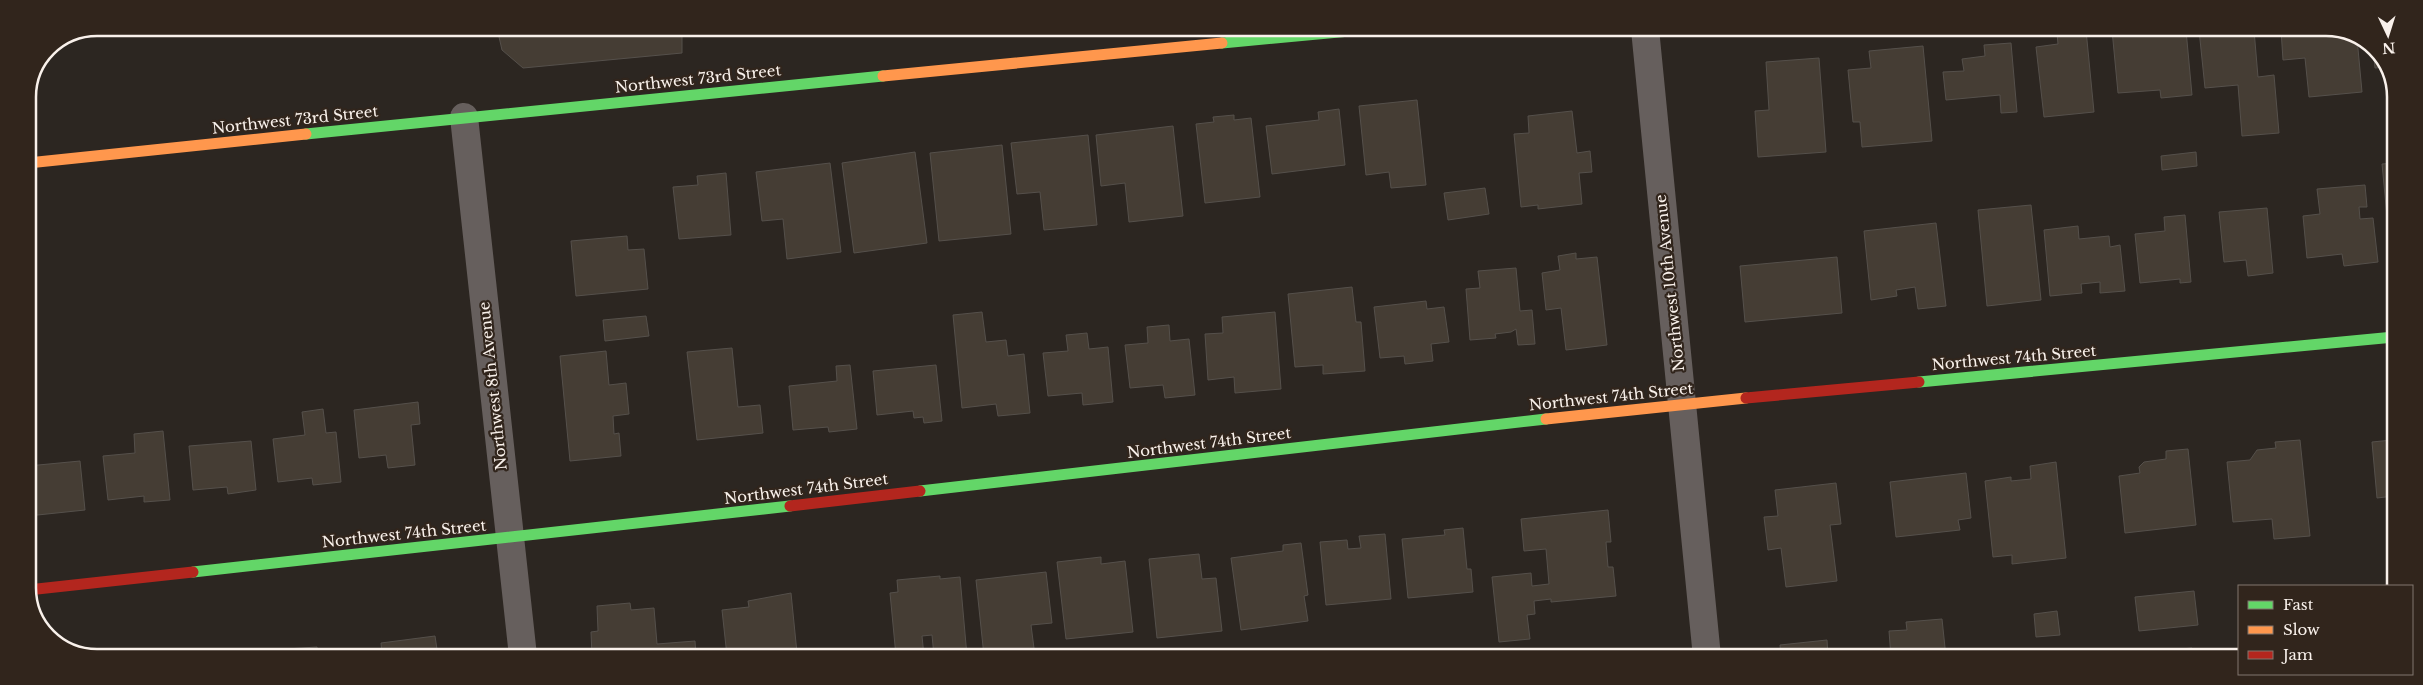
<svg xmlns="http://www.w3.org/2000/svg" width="2423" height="685" viewBox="0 0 2423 685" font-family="'Libre Baskerville',serif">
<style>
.building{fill:#453d34;stroke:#55504b}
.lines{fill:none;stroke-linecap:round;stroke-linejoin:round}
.street{stroke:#665f5d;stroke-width:28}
.fast{stroke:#63d668;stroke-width:11}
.slow{stroke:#ff974d;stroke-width:11}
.jam{stroke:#b3261e;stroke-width:11}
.labels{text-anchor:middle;stroke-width:4.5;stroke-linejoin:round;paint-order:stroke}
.street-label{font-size:15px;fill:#f9f1eb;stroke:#31251c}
.rim{fill:none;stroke:#f9f1eb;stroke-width:2.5}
</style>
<rect width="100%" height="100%" fill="#2c2621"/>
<path class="building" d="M497,28H682V53L523,68L502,50Z
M2086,30L2094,112L2044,117L2036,47L2058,44L2057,33Z
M2112,30H2186L2192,95L2161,98L2160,90L2118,93Z
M2199,30H2254L2258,77L2274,75L2279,133L2242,136L2238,85L2205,88Z
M2281,30H2343L2357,38L2362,92L2309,97L2305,58L2283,60Z
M2011,43L2017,112L2001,113L2000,95L1946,100L1943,72L1964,71L1962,59L1985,56L1984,45Z
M1923,46L1932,141L1862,147L1860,122H1853L1848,70L1871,68L1869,51Z
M2373,48L2378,52L2385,67L2375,68Z
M1819,58L1826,152L1758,157L1755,111L1769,110L1766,62Z
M1417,100L1426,185L1391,188L1389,172L1366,175L1359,106Z
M1339,109L1345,165L1272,174L1266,126L1319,120L1318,112Z
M1572,111L1577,153L1590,151L1592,172L1579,173L1582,204L1538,209V205L1521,207L1514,134L1529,133L1528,116Z
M1234,115V120L1251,118L1260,197L1205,203L1196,124L1214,122L1213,117Z
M1173,126L1183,216L1129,222L1125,183L1101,186L1096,135Z
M1088,135L1097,225L1044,230L1040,192L1017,194L1011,143Z
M1002,145L1011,234L939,241L930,153Z
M915,152L927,243L854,253L842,163Z
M2196,152L2197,166L2162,170L2161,156Z
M830,163L841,252L787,259L783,219L762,221L756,172Z
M2395,163V247L2390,248L2382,164Z
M726,173L731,235L679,239L673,187L698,185L697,176Z
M2365,185L2367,207H2359L2360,219L2373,218L2378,262L2344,266L2342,254L2307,258L2303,216L2320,214L2317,189Z
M1485,188L1489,214L1448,220L1444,193Z
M2031,205L2041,300L1987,306L1978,210Z
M2267,208L2273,273L2248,276L2246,260L2224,262L2219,212Z
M2185,215L2191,282L2180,283V279L2140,283L2135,234L2165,231L2164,217Z
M1936,223L1946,306L1918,309L1915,287L1896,290L1897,296L1871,300L1864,231Z
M2078,226L2079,239L2109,236L2110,247L2120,245L2125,291L2100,293V282L2081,284L2082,293L2050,296L2044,230Z
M627,236L628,250L644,249L648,289L576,296L571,241Z
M1576,253V259L1597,257L1607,345L1566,350L1561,308L1546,310L1542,273L1560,270L1558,256Z
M1837,257L1842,313L1745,322L1740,266Z
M1516,268L1520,311L1532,310L1535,344L1518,345L1516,329L1511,332L1495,334L1496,338L1470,340L1466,289L1480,288L1478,271Z
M1352,287L1356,322H1361L1365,371L1323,374V365L1295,367L1288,294Z
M1426,301L1427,309L1444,307L1449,342L1431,344L1433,361L1405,364L1404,356L1380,358L1374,307Z
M982,312L986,342L1006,340L1008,356L1024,354L1030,413L998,416L996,404L962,408L953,315Z
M1275,312L1281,389L1235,393L1234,377L1208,380L1205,334L1223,333L1222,317Z
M646,316L649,336L605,341L603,320Z
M1169,325L1170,341L1189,339L1195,395L1165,398L1163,385L1130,388L1125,345L1148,343L1147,327Z
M1087,333L1089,349L1108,347L1113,402L1083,405L1082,393L1048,396L1043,353L1068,351L1066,335Z
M732,348L738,407L760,405L763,433L697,440L687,352Z
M606,351L609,385L626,383L629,414L613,416L614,434L619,433L621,456L570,461L560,356Z
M850,365L857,429L829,432L828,427L793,430L789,386L837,381L836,366Z
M936,365L942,421L924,423L923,417L914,418L913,411L877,415L873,371Z
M418,402L420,424L411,425L415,465L388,468L386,455L359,458L354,410Z
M323,409L326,433L336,432L341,482L313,485L312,478L278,482L273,439L305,435L302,412Z
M2392,430H2394V496L2377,498L2372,442L2392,440Z
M163,431L170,500L144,502V496L108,500L103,456L135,453L134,434Z
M2300,440L2310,536L2274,539L2272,519L2233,522L2227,462L2250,460L2257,450L2276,448L2275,442Z
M251,441L256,490L228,494L227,487L193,490L189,446Z
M2188,449L2196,525L2125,533L2119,476L2140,473L2139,467L2144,462L2166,459V451Z
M80,461L85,510L28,516V466Z
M2056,462L2066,558L2012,564V555L1993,557L1985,481L2011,477V481L2031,479L2030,466Z
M1966,473L1971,518L1958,520L1960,530L1896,537L1890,482Z
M1836,483L1841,524L1830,525L1837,581L1786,587L1781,548L1768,550L1764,517L1778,516L1775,490Z
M1608,510L1611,542H1606L1608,567H1613L1616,596L1551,602V599L1534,601L1535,614L1527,615L1530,639L1499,642L1492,577L1531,573L1532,586L1549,584L1546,549L1524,551L1521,519Z
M1463,528L1467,569H1471L1473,592L1408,598L1402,539L1445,535L1444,530Z
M1385,534L1391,599L1326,605L1320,542L1347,540L1348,549L1361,548L1359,536Z
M1301,543L1308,595L1304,596L1308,621L1241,630L1231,558L1283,551V545Z
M1199,554L1202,579L1216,578L1222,631L1157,638L1149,559Z
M1101,557V564L1125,561L1133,632L1066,639L1057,562Z
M1046,572L1052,623L1031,625L1035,656H984L976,580Z
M940,576V579L960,577L967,656H934L932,635L922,636L924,656H896L890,593L898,592L897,580Z
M2194,591L2198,625L2139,631L2135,597Z
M791,593L797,653L786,656H727L722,610L749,607L748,601Z
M630,603L631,610L654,608L657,644L695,641L696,656H592L591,632L598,631L597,606Z
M2057,611L2060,635L2036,637L2034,614Z
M1942,619L1946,657H1891L1889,631L1907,630L1906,622Z
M435,636L438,656L382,655L381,643Z
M1827,640L1828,657H1781L1780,645Z
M317,647L318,655H287L286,649Z
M2192,648L2193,657H2146L2145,652Z"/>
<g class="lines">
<path class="street" d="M1645,29L1707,657
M464,117L523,656"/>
<path class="fast" d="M1222,43L1371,29
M306,134L883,76
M1919,382L2394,337
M920,491L1546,419
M193,572L790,506"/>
<path class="slow" d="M883,76L1222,43
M28,163L306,134
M1546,419L1746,398"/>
<path class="jam" d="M1746,398L1919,382
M790,506L920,491
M28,590L193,572"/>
</g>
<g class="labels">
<g class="street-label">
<text transform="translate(698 79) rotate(-6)" y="5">Northwest 73rd Street</text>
<text transform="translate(295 120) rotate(-6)" y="5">Northwest 73rd Street</text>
<text transform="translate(1670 283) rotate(-96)" y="5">Northwest 10th Avenue</text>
<text transform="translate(2014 358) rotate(-5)" y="5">Northwest 74th Street</text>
<text transform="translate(493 386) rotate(-96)" y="5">Northwest 8th Avenue</text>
<text transform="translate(1611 397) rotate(-6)" y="5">Northwest 74th Street</text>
<text transform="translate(1209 443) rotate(-7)" y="5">Northwest 74th Street</text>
<text transform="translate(806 489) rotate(-7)" y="5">Northwest 74th Street</text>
<text transform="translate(404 534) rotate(-6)" y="5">Northwest 74th Street</text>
</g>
</g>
<path d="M0 0H2423V685H0ZM97 36H2326A61 61 0 0 1 2387 97V588A61 61 0 0 1 2326 649H97A61 61 0 0 1 36 588V97A61 61 0 0 1 97 36Z" fill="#31251c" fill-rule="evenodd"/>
<path class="rim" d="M97 36H2326A61 61 0 0 1 2387 97V588A61 61 0 0 1 2326 649H97A61 61 0 0 1 36 588V97A61 61 0 0 1 97 36Z"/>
<rect x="2238" y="585" width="175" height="90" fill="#31251c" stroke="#81776f"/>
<rect x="2248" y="601" width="25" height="8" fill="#63d668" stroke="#81776f"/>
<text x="2283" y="610" font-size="15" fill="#f9f1eb">Fast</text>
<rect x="2248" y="626" width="25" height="8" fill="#ff974d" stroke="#81776f"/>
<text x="2283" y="635" font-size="15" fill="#f9f1eb">Slow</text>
<rect x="2248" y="651" width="25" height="8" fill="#b3261e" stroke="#81776f"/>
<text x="2283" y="660" font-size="15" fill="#f9f1eb">Jam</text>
<g transform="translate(2388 35) rotate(176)" stroke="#31251c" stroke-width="4" paint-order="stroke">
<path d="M0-4L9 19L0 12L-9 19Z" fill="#f9f1eb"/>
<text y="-8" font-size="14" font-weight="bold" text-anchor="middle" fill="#f9f1eb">N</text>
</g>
</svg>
